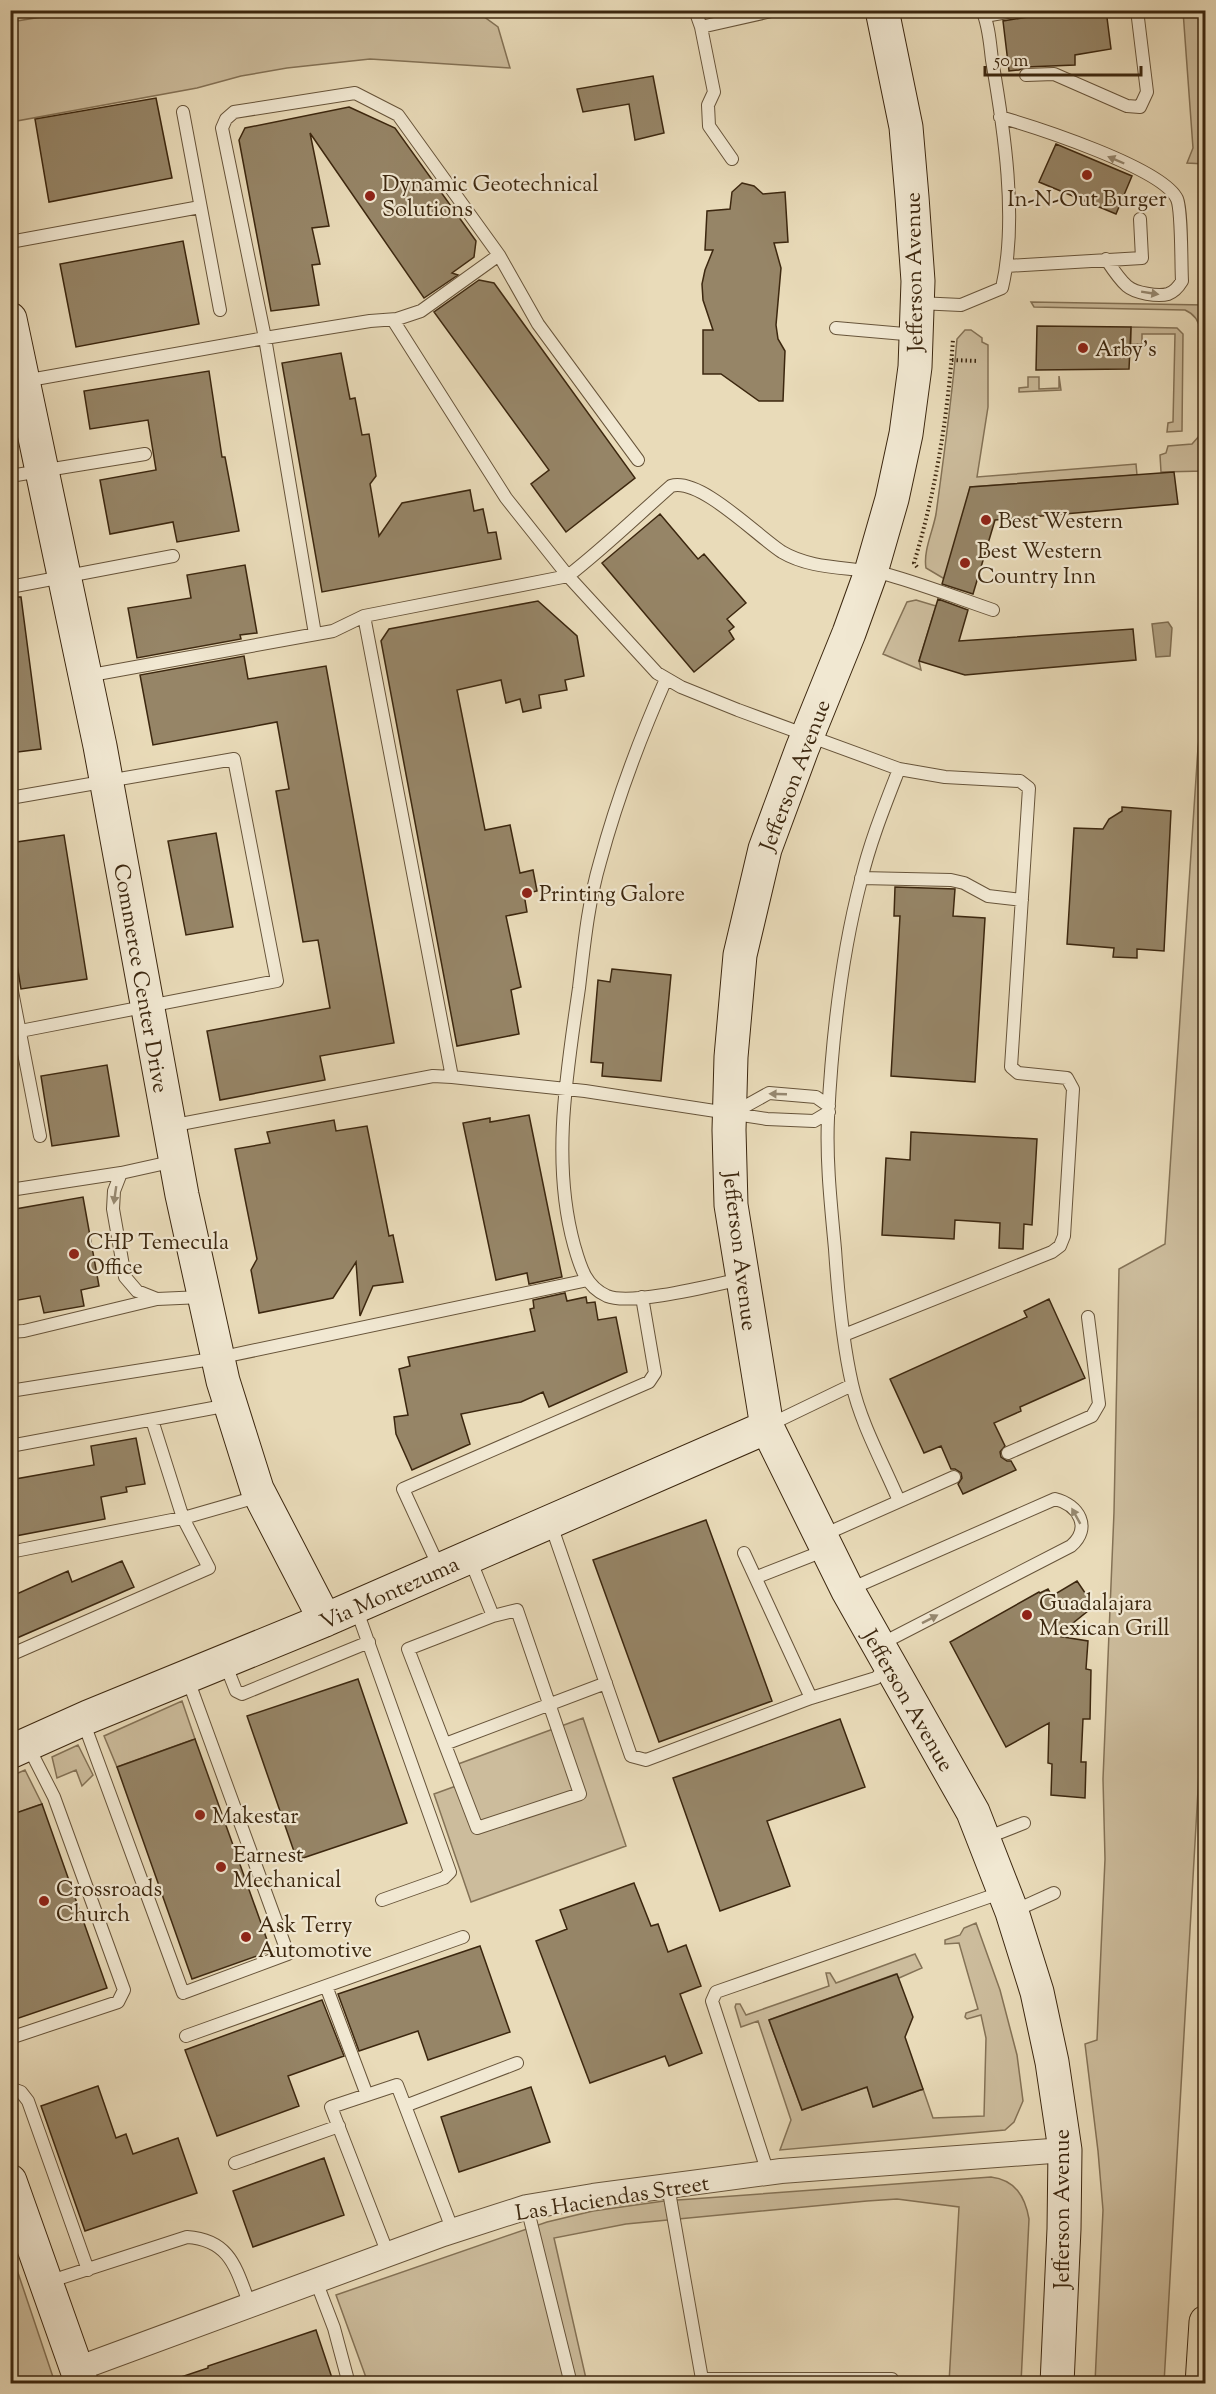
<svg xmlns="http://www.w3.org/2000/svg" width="1216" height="2394" viewBox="0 0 1216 2394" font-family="'Sorts Mill Goudy',serif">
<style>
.green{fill:#ccbc9c;stroke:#847256;stroke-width:1.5}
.water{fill:#ae9e7f;stroke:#806e52;stroke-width:1.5}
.building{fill:#968567;stroke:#3c270f;stroke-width:1.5}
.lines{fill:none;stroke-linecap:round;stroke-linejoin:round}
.lane-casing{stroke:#67543a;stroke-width:14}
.street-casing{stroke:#67543a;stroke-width:26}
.secondary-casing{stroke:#3c270f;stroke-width:35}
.highway-casing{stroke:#3c270f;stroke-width:35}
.path{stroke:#3c270f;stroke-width:4;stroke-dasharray:1.5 3;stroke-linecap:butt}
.lane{stroke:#f1e8d2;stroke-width:12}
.street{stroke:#f1e8d2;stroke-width:24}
.secondary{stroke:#f1e8d2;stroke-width:33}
.highway{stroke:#e9dbb9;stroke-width:33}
.oneway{fill:#968870}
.poi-dot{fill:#8f2418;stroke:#f1e8d2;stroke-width:2}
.labels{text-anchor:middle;stroke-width:4.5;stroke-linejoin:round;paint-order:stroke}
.poi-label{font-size:22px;fill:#3c270f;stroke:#f1e8d2;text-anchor:start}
.street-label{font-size:22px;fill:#3c270f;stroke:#f1e8d2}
</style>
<rect width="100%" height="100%" fill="#e9dbb9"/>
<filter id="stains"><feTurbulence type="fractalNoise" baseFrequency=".00333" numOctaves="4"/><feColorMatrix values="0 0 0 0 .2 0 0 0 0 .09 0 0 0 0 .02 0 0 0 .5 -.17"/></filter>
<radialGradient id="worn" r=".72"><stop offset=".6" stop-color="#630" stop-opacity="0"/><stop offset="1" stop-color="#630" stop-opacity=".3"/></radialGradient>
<path class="green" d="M78,11H479V13L498,27L510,68L370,59L287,68L241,76L197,88L11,122V22Z
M1183,11H1205V164L1187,163L1193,148Z
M1031,302L1205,305V471L1161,472L1160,455L1166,453L1168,446L1192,444L1200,435V330C1199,321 1194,314 1185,310L1034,307Z
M1131,327L1177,328L1183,334L1182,431L1167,432L1168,423L1173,422L1175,334H1142V344H1131Z
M965,330H971L982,338V342L988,345V407L977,477L1136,464L1137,475L970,487L948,581L926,568C923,551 933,531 936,514C944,456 952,398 957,339Z
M1059,376L1061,390L1019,392V388L1028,387V377H1039V389L1059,388Z
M916,600L936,606L919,661L921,670L883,654L907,602Z
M1205,687L1206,1651L1164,2383H1095L1103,2210L1098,2151L1085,2044L1097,2040L1105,1859L1103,1779L1114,1512L1119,1269L1165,1244L1198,748Z
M182,1701L195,1739L117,1767L104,1736Z
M583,1718L626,1846L471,1902L434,1794L456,1786L450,1767Z
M78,1745L93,1775L82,1786L76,1770L57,1778L52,1757Z
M25,1770L42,1804L11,1815V1776Z
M976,1923L1000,1990L1017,2055L1023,2101L1014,2122L1005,2130L780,2150L791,2120L758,2021L741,2027L735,2007L736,2004H740L746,2015L829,1986L826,1973H830L836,1983L915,1954L922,1968L899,1978L896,1974L769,2020L802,2110L867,2087L874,2107L923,2089L933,2118L984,2116L986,2038L981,2015L967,2019L965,2017L966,2013L978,2009L959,1943L945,1944V1940L960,1935L964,1928Z
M991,2177C1015,2180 1025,2196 1029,2219L1021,2383H949L959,2207L897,2199L867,2201L626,2224L554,2238L587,2383H368L336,2295L547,2222L593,2211L664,2201Z
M11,2252L55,2383H11Z"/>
<path class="water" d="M1168,622L1172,628L1170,656L1156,657L1152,624Z"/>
<path class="building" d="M1072,10H1106L1111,49L1075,55V65L1026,67L1019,70L1009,71L1003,21Z
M653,76L664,133L635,140L629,104L583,112L577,89Z
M156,98L172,178L49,202L35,119Z
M349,107L395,128L476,241L474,257L452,273L458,275L424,298L310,133L329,226L312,228L320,264L312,265L319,305L271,311L239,140L245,128Z
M1056,144L1132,176L1116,214L1039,182Z
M742,183L754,186L763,194L785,192L788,242L774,243L781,268L776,325L778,339L785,351L783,401H759L721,374H703V330H713L703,300L702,284L705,270L713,250H705L707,211L730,209L732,192Z
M183,241L199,324L76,347L60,264Z
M479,280L494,283L635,478L566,532L531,484L549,470L434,312Z
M1037,326L1131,327L1129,369L1036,370Z
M341,353L350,399L355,398L362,435L369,434L376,476L370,484L379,536L402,503L470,490L474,511L483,509L488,533L496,532L501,559L322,592L282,363Z
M209,371L222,457H225L239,531L177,542L173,522L110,534L100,480L156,470L148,420L90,429L84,391Z
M1174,472L1178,504L995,520L973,594L942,584L970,487Z
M660,514L698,559L704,554L746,603L727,619L734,627L729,631L734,639L694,672L602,563Z
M245,565L257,633L240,635L241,639L137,658L128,608L191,598L187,575Z
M10,597H21L41,749L10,753Z
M938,599L968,610L959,641L1133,629L1136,660L965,675L919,661Z
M538,601L577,636L584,676L565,680L567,690L539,695L541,708L523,712L520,699L506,703L501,680L457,690L485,830L510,825L520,873L533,870L537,891L524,894L527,912L506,916L521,987L511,990L519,1034L457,1046L381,641L389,629Z
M244,656L248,679L326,666L394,1043L320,1056L325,1080L220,1100L207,1031L330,1008L318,940L303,942L276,791L289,789L277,722L153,745L140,675Z
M1122,807L1171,811L1164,951L1137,949V958L1113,957L1114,948L1067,944L1074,828L1103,829L1109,819L1122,811Z
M216,833L233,927L186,935L168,841Z
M64,835L87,979L21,989L10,921V843Z
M895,887L955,889L953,916L985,918L975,1082L891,1076L900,916H894Z
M612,969L671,975L661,1081L602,1076L603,1063L591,1062L598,980L610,982Z
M107,1065L119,1136L52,1146L41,1076Z
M529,1115L562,1277L529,1284L527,1273L496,1280L463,1123L490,1118V1122Z
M334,1120L336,1131L367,1126L389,1236L393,1235L403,1282L373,1286L360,1316L356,1262L333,1298L259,1313L251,1270L257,1259L235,1149L270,1143L267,1132Z
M911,1132L1037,1139L1032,1225L1024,1224L1023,1249L999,1248L1000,1223L955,1220L954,1239L882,1235L886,1158L910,1160Z
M83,1197L99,1286L81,1290L84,1306L44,1313L40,1296L13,1301L10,1287V1210Z
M565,1293L567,1301L586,1297L587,1303L595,1302L598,1320L616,1317L627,1372L549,1407L543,1392L521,1402L461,1414L470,1444L412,1470L396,1434L394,1417L408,1415L399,1369L410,1366L408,1357L535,1331L530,1309L534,1308L533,1300Z
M1049,1299L1085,1378L1020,1407L1021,1411L994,1423L1005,1446L1000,1452L1001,1457L1007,1461H1011L1016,1470L963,1494L958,1484L962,1478L961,1473L955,1469H951L941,1446L924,1453L890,1379L1027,1317L1024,1311Z
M136,1438L145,1484L126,1487L127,1492L101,1497L105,1519L10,1537V1480L94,1465L91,1446Z
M706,1520L772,1701L659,1742L593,1560Z
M122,1561L134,1587L10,1641V1597L68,1571L72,1582Z
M1077,1581L1094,1606L1057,1636L1088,1641L1086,1669L1091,1670L1090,1719H1083L1081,1762H1086L1085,1798L1051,1795L1052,1764L1048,1763L1049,1723L1006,1747L950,1642L1039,1592L1040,1593L1048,1589L1052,1596Z
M358,1679L407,1823L297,1860L247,1716Z
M840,1719L865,1787L767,1821L790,1886L720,1911L673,1778Z
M195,1739L271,1951L192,1979L117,1767Z
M42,1804L107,1988L10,2021V1815Z
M634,1883L651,1926L658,1924L668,1952L686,1945L701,1986L680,1994L702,2053L669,2066L665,2056L590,2083L536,1941L567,1929L560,1910Z
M480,1946L510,2032L428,2060L418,2031L359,2051L338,1994Z
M897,1974L913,2017L905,2037L923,2089L873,2107L867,2087L802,2110L769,2020Z
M322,2000L344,2056L288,2076L299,2106L217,2136L185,2050Z
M98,2086L116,2138L126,2134L133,2154L178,2138L197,2193L85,2231L41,2106Z
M531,2087L550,2142L459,2172L441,2117Z
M324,2158L344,2215L253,2247L233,2191Z
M316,2330L334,2384H172V2380L208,2368V2366Z"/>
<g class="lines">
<g class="lane-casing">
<path id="lane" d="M695,10L701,27
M985,16L1019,10
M1026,75L1054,74L1127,106L1140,107L1147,92L1137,10
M183,112L220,310
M1000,117C1035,127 1163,168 1177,199C1182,210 1181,265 1182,281C1179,286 1174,292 1168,294C1158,297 1135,293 1127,286C1119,279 1112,268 1106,259
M732,159L709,126L708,105L714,92L701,27L776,10
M10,242L200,207
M1007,266L1142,258L1140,219
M918,303L961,305L1002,288C1018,220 1004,129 992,60C990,44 989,25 982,10
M393,320L506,498L568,576C604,548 637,516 671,486C700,477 757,536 782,552C814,571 854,566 889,575C924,585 958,598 993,610
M836,328L916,335
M24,381L265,338L370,321L397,319L421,311L499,255
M10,476L145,454
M10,587L173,556
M315,634L265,338L222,128L226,119L234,112L355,93L398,115L499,255L538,324L638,460
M86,676L333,631L364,616
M666,679C640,738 617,799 600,862C588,903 584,946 579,988C567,1072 551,1161 574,1245C580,1266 585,1286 607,1296C631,1306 713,1285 741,1279
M10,798L234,759L277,981L10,1033
M861,878L951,880L964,883L988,896L1022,900
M10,981L40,1136
M829,1112L814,1121L767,1119L585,1091L452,1077L364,616L568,576L657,673L681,687L738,710L899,769C885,805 870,842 861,880C841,957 832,1038 828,1118C826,1161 831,1206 835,1249C838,1294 842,1340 852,1384C861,1424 883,1463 899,1501
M733,1113L769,1093L816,1097L829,1106
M170,1126L433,1076L452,1077
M175,1161L121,1173L114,1191L113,1209L125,1277L137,1291L157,1299L202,1297
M10,1190L121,1173
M10,1332L24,1331L157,1299
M844,1335L1052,1252L1060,1246L1064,1236L1073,1089L1067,1078L1018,1073L1011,1067L1029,788L1020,781L945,777L899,769
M10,1391L218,1358L588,1280
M769,1425L852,1385
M10,1446L229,1405
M1008,1453L1092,1416L1099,1404L1088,1317
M550,1522L631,1756L646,1760L811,1698L744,1553
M821,1536L954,1477
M10,1552L187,1517L260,1496
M470,1559L493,1616
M439,1567L403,1489L649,1382L655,1373L642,1297
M757,1577L826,1550
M848,1590L1055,1499C1079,1505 1092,1528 1071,1546L879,1645
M356,1608L450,1872L444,1878L382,1900
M517,1610L580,1794L477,1828L408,1649L493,1616Z
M10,1655L209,1568L183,1518L152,1420
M225,1663L236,1691L242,1694L369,1642
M811,1698L876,1678L888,1666
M83,1721L183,1993L288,1954L187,1677
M445,1744L606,1683
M986,1838L1024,1823
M1014,1911L1054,1893
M326,1986L367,2095
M186,2036L463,1937
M10,2038L118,2002L124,1990L54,1797L28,1746
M10,2088L21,2092L28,2101L88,2270
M405,2106L517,2063
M235,2163L339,2126
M768,2173L712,2001L716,1992L1003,1892
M668,2186L702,2379H892V2384
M527,2207L571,2384
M388,2254L331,2107L397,2085L453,2231
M316,2281L334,2328L349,2384
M48,2282L187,2237C231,2240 236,2269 250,2305"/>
</g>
<g class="street-casing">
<path id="street" d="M77,2369L443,2234L527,2207L593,2196L781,2171L1065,2150"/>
</g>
<g class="secondary-casing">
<path id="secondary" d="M882,10L906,127L912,197L918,281L915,367L906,434L892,499L871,572L849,633L802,749L765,849L740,955L731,1057L729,1130L731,1205L767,1427L848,1591L973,1812L1012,1912L1037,1992L1052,2062L1065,2150L1064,2229L1057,2384
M10,319L100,746L182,1195L223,1381L257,1489L325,1620
M10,1752L88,1717L325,1620L767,1427
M10,2181L82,2384"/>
</g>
<g class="highway-casing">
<path id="highway" d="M1202,2384L1206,2322"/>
</g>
<path class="path" d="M952,360L978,361
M917,567L914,563C936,490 948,415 953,339"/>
<use href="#lane" class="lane"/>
<use href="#street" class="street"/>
<use href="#secondary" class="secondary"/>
<use href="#highway" class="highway"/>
</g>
<defs><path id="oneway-solid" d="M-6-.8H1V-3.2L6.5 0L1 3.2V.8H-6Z" transform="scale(1.5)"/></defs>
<g class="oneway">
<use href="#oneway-solid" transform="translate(1116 160) rotate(-157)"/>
<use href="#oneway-solid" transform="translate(1150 293) rotate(9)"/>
<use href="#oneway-solid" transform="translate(778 1094) rotate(-178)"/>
<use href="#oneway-solid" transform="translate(115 1195) rotate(98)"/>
<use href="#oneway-solid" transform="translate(1076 1516) rotate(-119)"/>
<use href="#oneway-solid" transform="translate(930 1619) rotate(-27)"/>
</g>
<g class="poi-dot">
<circle cx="1087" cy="175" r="6"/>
<circle cx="370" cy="196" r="6"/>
<circle cx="1083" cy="348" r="6"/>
<circle cx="986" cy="520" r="6"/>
<circle cx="965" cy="563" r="6"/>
<circle cx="527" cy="893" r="6"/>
<circle cx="74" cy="1254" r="6"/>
<circle cx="1027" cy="1615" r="6"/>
<circle cx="200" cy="1815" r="6"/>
<circle cx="221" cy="1867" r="6"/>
<circle cx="44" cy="1901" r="6"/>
<circle cx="246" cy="1937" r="6"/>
</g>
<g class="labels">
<g class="poi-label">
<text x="382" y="191">Dynamic Geotechnical<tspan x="382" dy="25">Solutions</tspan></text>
<text x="1087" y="206" text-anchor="middle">In-N-Out Burger</text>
<text x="1095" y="356">Arby's</text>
<text x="998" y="528">Best Western</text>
<text x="977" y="558">Best Western<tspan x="977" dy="25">Country Inn</tspan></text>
<text x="539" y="901">Printing Galore</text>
<text x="86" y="1249">CHP Temecula<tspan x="86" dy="25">Office</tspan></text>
<text x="1039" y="1610">Guadalajara<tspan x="1039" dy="25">Mexican Grill</tspan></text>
<text x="212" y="1823">Makestar</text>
<text x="233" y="1862">Earnest<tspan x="233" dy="25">Mechanical</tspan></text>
<text x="56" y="1896">Crossroads<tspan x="56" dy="25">Church</tspan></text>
<text x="258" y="1932">Ask Terry<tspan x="258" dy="25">Automotive</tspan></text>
</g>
<g class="street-label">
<text transform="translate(913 272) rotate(-91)" y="8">Jefferson Avenue</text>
<text transform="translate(794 775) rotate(-69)" y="8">Jefferson Avenue</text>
<text transform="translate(142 978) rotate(80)" y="8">Commerce Center Drive</text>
<text transform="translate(741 1251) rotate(83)" y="8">Jefferson Avenue</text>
<text transform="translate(389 1592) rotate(-24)" y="8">Via Montezuma</text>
<text transform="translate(909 1700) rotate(60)" y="8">Jefferson Avenue</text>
<text transform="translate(612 2197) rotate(-9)" y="8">Las Haciendas Street</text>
<text transform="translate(1061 2209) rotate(-90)" y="8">Jefferson Avenue</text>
</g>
</g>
<rect width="1216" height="2394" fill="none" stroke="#e9dbb9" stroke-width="36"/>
<rect x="12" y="12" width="1192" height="2370" fill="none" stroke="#3c270f" stroke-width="3"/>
<rect x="18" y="18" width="1180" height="2358" fill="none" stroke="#3c270f" stroke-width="1.5"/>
<path d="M985 66v9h156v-9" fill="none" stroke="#3c270f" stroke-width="3"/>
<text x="994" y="66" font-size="18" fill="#3c270f" stroke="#f1e8d2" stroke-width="4.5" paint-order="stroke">50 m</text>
<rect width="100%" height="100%" filter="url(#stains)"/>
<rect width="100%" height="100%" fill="url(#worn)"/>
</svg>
